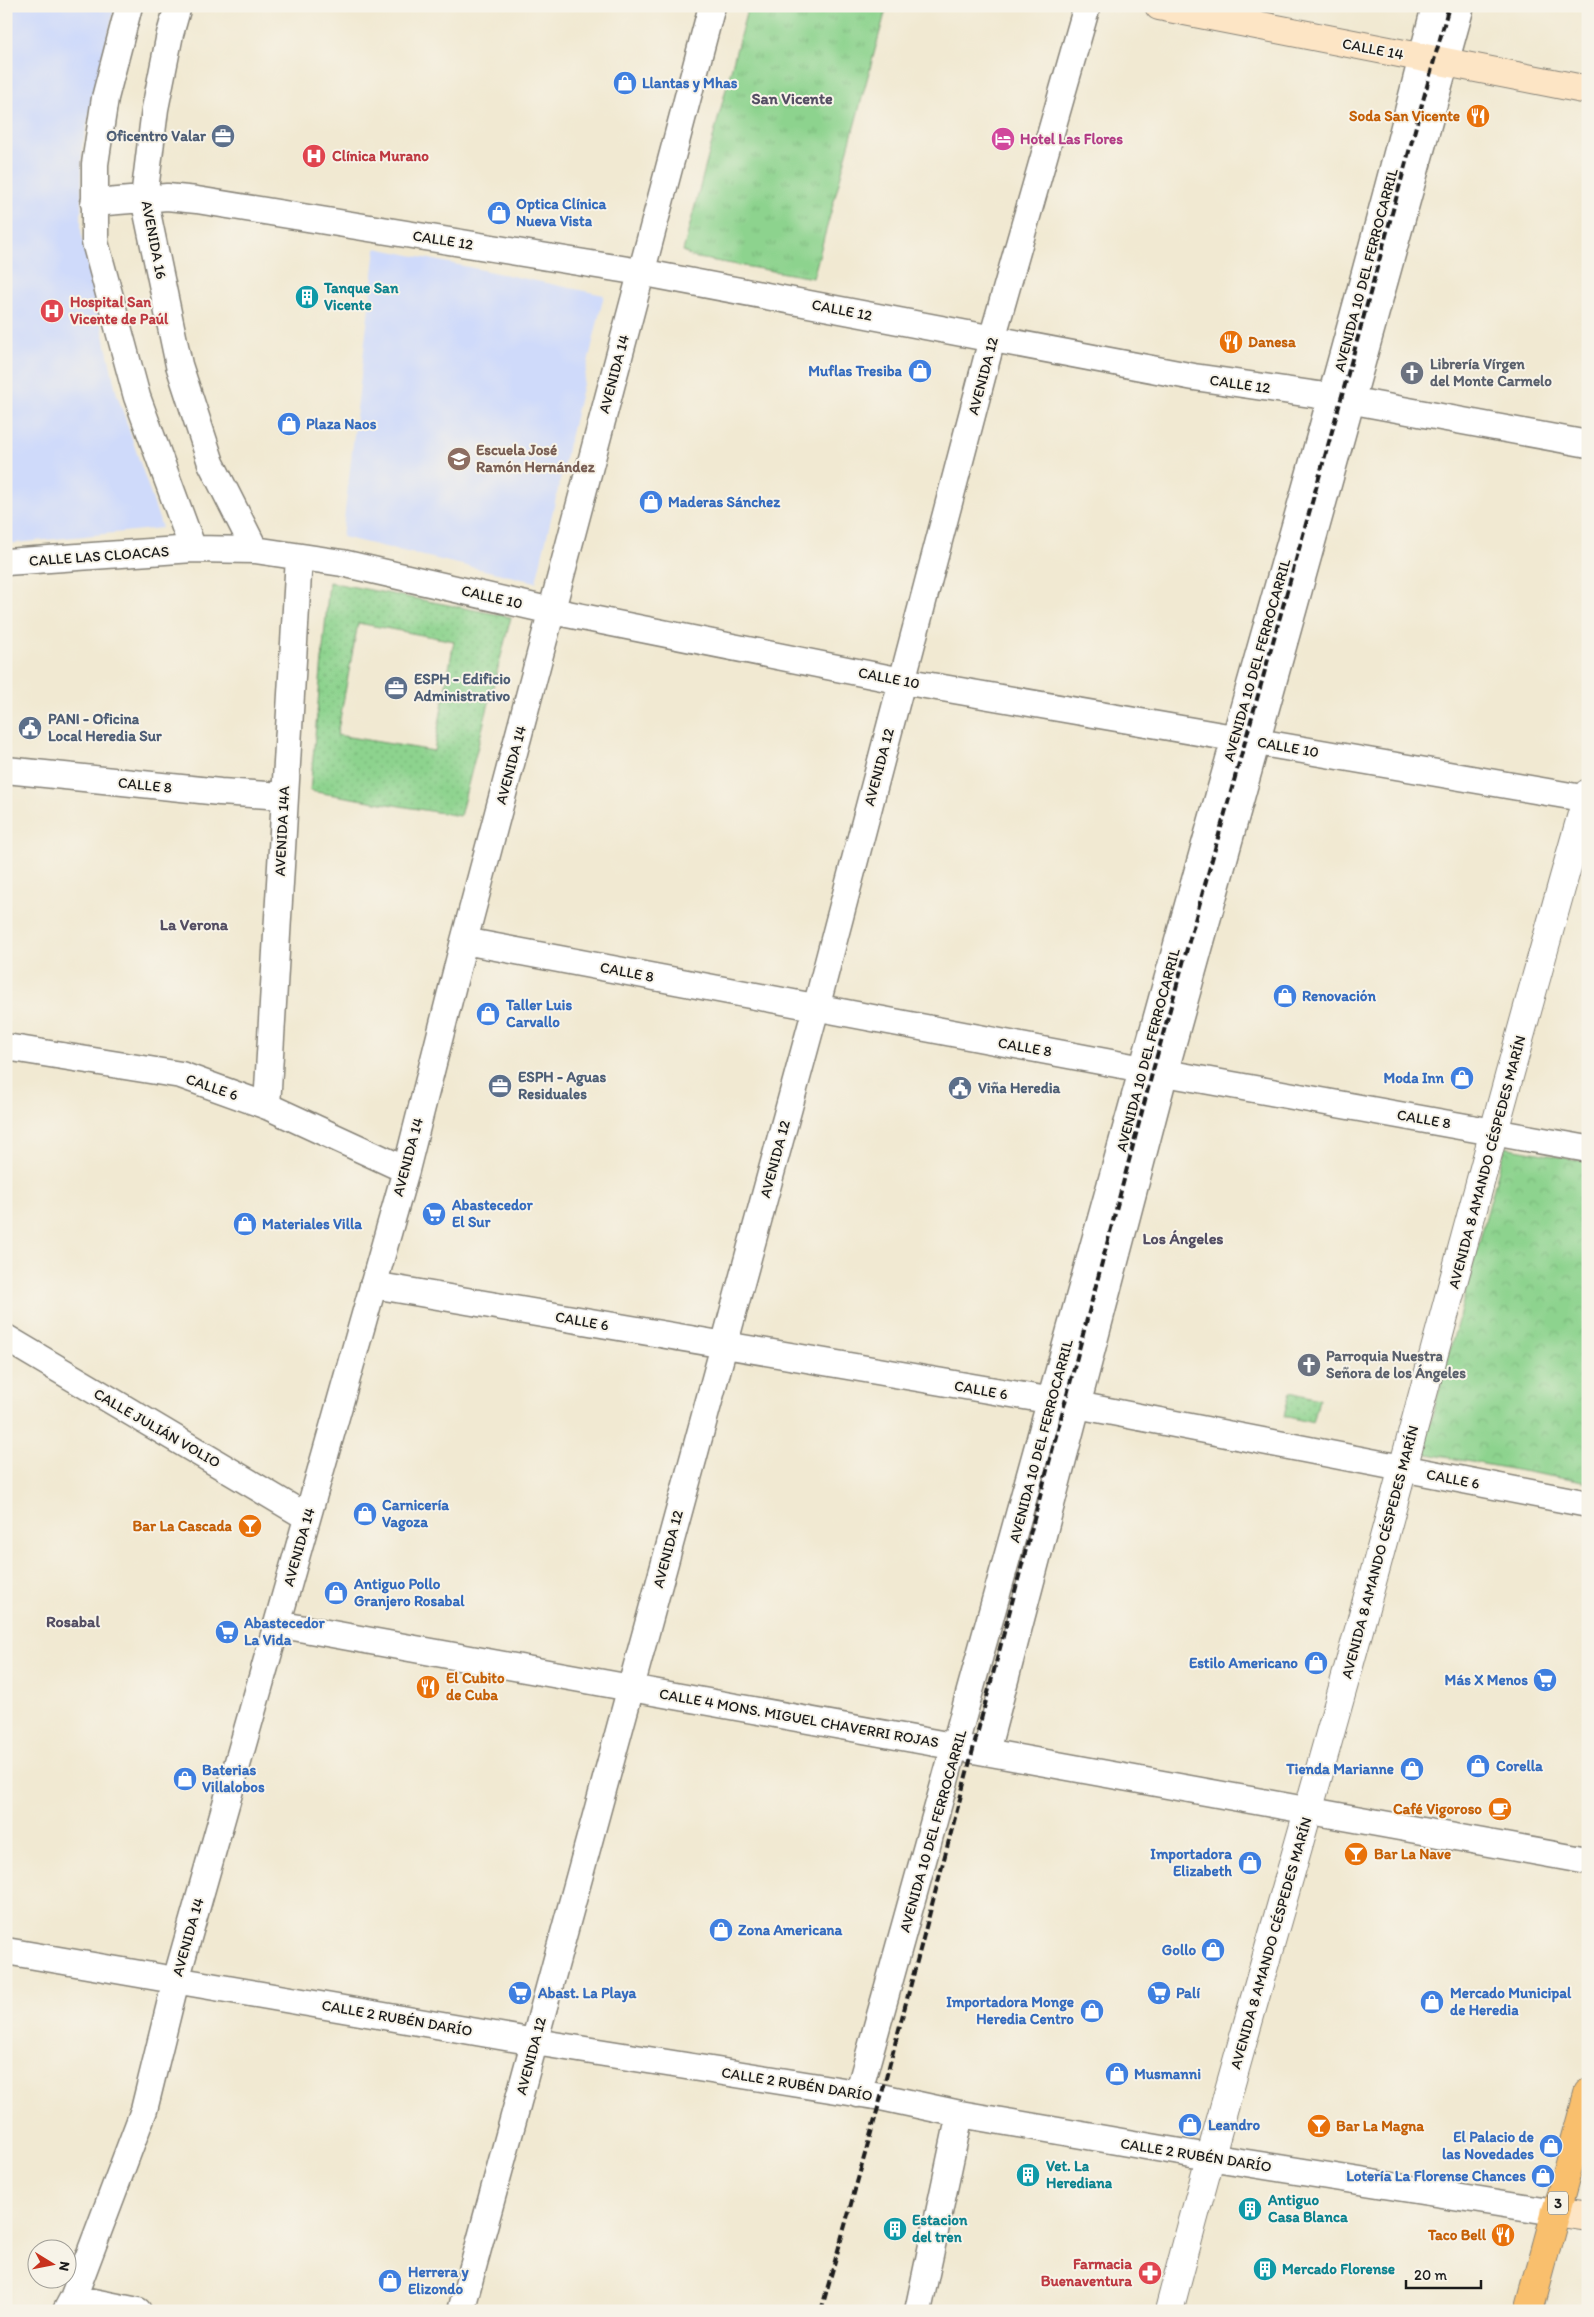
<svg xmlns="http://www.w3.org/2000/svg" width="1594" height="2317" viewBox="0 0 1594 2317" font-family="Itim,sans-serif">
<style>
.built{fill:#cfdafa}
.grass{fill:url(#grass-tufts);stroke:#547855}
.park{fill:url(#park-crowns);stroke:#547855}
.garden{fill:url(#garden-dots);stroke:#547855;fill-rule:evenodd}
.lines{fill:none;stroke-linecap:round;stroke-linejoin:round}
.minor-casing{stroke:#868277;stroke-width:29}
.tertiary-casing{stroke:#868277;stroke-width:30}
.secondary-casing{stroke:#868277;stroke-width:30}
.primary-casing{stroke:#868277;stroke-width:30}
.minor{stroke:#fff;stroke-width:26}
.tertiary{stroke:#fff;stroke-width:28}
.secondary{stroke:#fde5c5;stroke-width:28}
.primary{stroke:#f9bf6d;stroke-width:28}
.rail{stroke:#1c1c1c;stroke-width:4;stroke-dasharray:8 4;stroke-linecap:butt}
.labels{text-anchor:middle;stroke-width:4;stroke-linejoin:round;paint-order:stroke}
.shield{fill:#f7f3e8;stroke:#5e5c59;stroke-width:1}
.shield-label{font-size:14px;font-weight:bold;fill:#1c1c1c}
.street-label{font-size:15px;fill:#1c1c1c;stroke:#f7f3e8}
.shop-label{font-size:15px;font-weight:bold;fill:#366cbe;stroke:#f7f3e8;text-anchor:start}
.food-label{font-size:15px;font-weight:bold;fill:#c56008;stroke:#f7f3e8;text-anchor:end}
.service-label{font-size:15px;font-weight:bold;fill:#4e5e75;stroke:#f7f3e8;text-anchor:start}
.hotel-label{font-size:15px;font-weight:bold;fill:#b23c85;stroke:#f7f3e8;text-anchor:start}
.health-label{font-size:15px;font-weight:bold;fill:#be3a42;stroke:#f7f3e8;text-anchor:start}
.culture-label{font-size:15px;font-weight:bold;fill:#0d838f;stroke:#f7f3e8;text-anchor:start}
.worship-label{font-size:15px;font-weight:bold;fill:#5b616d;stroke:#f7f3e8;text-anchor:start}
.education-label{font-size:15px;font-weight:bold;fill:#785e54;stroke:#f7f3e8;text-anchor:start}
.neighbourhood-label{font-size:16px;font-weight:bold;fill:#544e63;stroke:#f7f3e8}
</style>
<defs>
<pattern id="grass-tufts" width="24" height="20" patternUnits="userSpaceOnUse" patternTransform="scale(1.25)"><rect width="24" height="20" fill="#8dd38e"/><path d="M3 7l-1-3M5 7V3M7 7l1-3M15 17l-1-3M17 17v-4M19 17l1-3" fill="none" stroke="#79b57a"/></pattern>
<pattern id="park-crowns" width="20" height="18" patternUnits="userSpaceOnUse" patternTransform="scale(1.25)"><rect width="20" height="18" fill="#8dd38e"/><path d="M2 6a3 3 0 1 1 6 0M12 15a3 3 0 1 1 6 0" fill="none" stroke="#79b57a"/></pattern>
<pattern id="garden-dots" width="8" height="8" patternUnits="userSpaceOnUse" patternTransform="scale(1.25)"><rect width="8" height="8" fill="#8dd38e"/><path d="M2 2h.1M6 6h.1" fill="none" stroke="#79b57a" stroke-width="1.8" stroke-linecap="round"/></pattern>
</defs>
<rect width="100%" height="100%" fill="#f7f3e8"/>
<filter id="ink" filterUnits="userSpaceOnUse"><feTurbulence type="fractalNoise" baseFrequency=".02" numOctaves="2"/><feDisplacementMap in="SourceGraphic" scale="10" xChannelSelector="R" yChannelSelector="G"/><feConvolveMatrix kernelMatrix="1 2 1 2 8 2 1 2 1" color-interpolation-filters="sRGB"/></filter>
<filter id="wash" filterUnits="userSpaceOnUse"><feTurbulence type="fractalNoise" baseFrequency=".0096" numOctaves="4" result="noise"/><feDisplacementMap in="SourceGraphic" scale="20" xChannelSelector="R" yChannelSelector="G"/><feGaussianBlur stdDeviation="1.12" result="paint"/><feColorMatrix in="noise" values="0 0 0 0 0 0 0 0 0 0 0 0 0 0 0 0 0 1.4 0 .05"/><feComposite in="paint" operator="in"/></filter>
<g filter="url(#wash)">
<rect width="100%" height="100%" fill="#f1e9d2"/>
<path class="built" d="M6,6H115L82,147L81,231L116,391L162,528L6,544Z
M376,248L604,295L536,582L342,537Z"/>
<path class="grass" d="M748,6H887L813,278L692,257L683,251Z"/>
<path class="park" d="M1505,1147L1588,1162V1483L1422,1453Z"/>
<path class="garden" d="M329,582L511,617L460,816L310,791ZM358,623L454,641L434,751L337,735Z
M1290,1392L1319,1399L1313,1423L1284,1416Z"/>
</g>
<g filter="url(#ink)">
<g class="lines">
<g class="minor-casing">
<path id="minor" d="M129,6L105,98L95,164V242L137,397L193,549
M178,6L170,34L155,109L144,198L179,365L211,463L255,550
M94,203L167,197L197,200L640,272L1194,377L1332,397L1588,444
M6,562L193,549L255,550L342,563L552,611L902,681L1588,799
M6,770L220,792L284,796
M464,941L1143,1069L1588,1149
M6,1047L181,1075L267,1106L406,1170
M267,1106L299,557
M373,1285L1077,1405L1588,1504
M6,1338L307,1517
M277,1624L1588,1861
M986,1752L1165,1071L1461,6
M6,1951L535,2042L881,2097L960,2114L1209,2157L1555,2212
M858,2094C969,1707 1073,1318 1181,930C1267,622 1357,316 1435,6
M73,2298L138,2311
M66,2311L73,2298L144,2110L176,1980L406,1170L464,941L712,6
M461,2311L816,1008L992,339L1087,6
M918,2311L960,2114"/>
</g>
<g class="tertiary-casing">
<path id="tertiary" d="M1169,2311C1228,2084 1296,1859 1358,1633C1435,1353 1508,1072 1588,793"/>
</g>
<g class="secondary-casing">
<path id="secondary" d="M1159,6L1588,90
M1555,2212L1588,2217"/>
</g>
<g class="primary-casing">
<path id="primary" d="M1529,2311L1588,2094"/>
</g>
<use href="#minor" class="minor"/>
<use href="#tertiary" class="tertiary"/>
<use href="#secondary" class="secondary"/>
<use href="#primary" class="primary"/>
<path class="rail" d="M821,2311L881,2097L1153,1070L1341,399L1449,6"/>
</g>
</g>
<defs>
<g id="shop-disc" transform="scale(1.25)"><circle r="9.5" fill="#3f7fe0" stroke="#f7f3e8"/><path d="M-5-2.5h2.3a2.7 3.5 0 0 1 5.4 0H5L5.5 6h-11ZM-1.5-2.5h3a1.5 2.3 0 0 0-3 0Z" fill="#fff"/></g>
<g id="restaurant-disc" transform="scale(1.25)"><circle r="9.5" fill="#e8710a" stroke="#f7f3e8"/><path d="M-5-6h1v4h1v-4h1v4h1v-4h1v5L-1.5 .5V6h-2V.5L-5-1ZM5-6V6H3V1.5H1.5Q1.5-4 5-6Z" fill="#fff"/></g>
<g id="office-disc" transform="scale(1.25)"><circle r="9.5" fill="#5c6f8a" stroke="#f7f3e8"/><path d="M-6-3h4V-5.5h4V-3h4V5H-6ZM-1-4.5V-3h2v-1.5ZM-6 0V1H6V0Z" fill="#fff"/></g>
<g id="hotel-disc" transform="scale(1.25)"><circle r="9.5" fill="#d1479c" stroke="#f7f3e8"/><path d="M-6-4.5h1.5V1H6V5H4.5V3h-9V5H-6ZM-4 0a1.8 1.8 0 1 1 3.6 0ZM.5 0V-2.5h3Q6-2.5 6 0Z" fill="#fff"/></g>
<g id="hospital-disc" transform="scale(1.25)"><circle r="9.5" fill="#e0444e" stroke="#f7f3e8"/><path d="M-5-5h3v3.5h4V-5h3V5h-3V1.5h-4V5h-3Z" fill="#fff"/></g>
<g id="building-disc" transform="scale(1.25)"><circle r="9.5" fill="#0f9aa8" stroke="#f7f3e8"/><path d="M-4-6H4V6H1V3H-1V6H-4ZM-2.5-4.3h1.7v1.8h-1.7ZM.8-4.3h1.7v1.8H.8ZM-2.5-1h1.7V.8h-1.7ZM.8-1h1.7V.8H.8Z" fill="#fff"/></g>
<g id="church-disc" transform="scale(1.25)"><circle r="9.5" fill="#6b7280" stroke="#f7f3e8"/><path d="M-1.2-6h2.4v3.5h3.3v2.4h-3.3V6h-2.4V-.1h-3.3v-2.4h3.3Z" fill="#fff"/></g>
<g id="school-disc" transform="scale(1.25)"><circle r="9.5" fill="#8d6e63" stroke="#f7f3e8"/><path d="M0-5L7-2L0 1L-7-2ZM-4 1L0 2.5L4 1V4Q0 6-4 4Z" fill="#fff"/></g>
<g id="civic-disc" transform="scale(1.25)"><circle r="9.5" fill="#5c6f8a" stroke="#f7f3e8"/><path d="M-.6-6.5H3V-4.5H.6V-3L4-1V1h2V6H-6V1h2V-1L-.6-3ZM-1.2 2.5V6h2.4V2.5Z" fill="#fff"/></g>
<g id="supermarket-disc" transform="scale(1.25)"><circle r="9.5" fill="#3f7fe0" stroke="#f7f3e8"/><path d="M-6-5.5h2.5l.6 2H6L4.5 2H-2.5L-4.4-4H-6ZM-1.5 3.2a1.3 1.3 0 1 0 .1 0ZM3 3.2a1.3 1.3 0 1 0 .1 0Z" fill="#fff"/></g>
<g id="bar-disc" transform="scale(1.25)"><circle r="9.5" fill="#e8710a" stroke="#f7f3e8"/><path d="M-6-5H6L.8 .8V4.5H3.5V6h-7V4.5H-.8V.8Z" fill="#fff"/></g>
<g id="cafe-disc" transform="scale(1.25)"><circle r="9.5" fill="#e8710a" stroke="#f7f3e8"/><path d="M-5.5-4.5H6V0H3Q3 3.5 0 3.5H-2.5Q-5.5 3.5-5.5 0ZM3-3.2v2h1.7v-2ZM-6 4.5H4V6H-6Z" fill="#fff"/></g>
<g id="pharmacy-disc" transform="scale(1.25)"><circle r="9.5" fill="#e0444e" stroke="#f7f3e8"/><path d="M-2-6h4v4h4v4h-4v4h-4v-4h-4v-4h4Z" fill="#fff"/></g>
</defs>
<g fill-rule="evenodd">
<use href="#shop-disc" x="625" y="83"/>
<use href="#restaurant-disc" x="1478" y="116"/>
<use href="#office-disc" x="223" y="136"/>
<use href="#hotel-disc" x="1003" y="139"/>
<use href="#hospital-disc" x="314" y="156"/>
<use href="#shop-disc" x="499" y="213"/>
<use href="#building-disc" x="307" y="297"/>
<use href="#hospital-disc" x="52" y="311"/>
<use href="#restaurant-disc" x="1231" y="342"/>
<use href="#shop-disc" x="920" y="371"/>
<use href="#church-disc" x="1412" y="373"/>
<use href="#shop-disc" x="289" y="424"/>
<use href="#school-disc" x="459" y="459"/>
<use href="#shop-disc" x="651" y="502"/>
<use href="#office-disc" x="396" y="688"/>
<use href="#civic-disc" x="30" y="728"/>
<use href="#shop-disc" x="1285" y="996"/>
<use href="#shop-disc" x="488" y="1014"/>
<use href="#shop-disc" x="1462" y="1078"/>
<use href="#office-disc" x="500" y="1086"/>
<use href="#civic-disc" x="960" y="1088"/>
<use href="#supermarket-disc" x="434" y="1214"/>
<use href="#shop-disc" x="245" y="1224"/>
<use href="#church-disc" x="1309" y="1365"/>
<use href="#shop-disc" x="365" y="1514"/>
<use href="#bar-disc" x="250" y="1526"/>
<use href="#shop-disc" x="336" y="1593"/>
<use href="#supermarket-disc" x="227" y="1632"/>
<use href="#shop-disc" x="1316" y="1663"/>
<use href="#supermarket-disc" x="1545" y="1680"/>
<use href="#restaurant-disc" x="428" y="1687"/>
<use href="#shop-disc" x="1478" y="1766"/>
<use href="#shop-disc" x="1412" y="1769"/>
<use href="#shop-disc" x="185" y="1779"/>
<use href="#cafe-disc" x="1500" y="1809"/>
<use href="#bar-disc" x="1356" y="1854"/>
<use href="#shop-disc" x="1250" y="1863"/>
<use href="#shop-disc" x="721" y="1930"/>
<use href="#shop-disc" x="1213" y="1950"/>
<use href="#supermarket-disc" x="520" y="1993"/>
<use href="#supermarket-disc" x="1159" y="1993"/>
<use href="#shop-disc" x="1432" y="2002"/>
<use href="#shop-disc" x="1092" y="2011"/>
<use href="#shop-disc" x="1117" y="2074"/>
<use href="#shop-disc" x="1190" y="2125"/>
<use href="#bar-disc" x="1319" y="2126"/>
<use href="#shop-disc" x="1551" y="2146"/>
<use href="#building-disc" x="1028" y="2175"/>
<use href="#shop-disc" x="1543" y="2176"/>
<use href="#building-disc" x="1250" y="2209"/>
<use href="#building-disc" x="895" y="2229"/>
<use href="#restaurant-disc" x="1503" y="2235"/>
<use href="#building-disc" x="1265" y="2269"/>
<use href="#pharmacy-disc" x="1150" y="2273"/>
<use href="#shop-disc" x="390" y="2281"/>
</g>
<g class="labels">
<rect class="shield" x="1548" y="2191.5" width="20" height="23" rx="4"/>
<g class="shield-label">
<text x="1558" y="2208">3</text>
</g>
<g class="street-label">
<text transform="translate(1373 49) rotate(11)" y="5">CALLE 14</text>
<text transform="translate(154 240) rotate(79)" y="5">AVENIDA 16</text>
<text transform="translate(443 240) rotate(9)" y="5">CALLE 12</text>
<text transform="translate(1366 270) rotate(-75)" y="5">AVENIDA 10 DEL FERROCARRIL</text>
<text transform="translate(842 310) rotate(11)" y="5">CALLE 12</text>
<text transform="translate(614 374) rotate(-75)" y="5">AVENIDA 14</text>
<text transform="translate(983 376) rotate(-75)" y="5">AVENIDA 12</text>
<text transform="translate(1240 384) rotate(8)" y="5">CALLE 12</text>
<text transform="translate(99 556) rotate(-4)" y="5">CALLE LAS CLOACAS</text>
<text transform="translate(492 597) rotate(13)" y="5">CALLE 10</text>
<text transform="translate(1257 660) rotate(-74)" y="5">AVENIDA 10 DEL FERROCARRIL</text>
<text transform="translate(889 678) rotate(11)" y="5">CALLE 10</text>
<text transform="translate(1288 747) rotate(10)" y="5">CALLE 10</text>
<text transform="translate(511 765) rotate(-75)" y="5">AVENIDA 14</text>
<text transform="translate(879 767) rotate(-75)" y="5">AVENIDA 12</text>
<text transform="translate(145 785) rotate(6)" y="5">CALLE 8</text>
<text transform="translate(282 831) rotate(-87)" y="5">AVENIDA 14A</text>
<text transform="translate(627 972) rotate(11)" y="5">CALLE 8</text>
<text transform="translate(1025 1047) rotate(10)" y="5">CALLE 8</text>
<text transform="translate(1148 1050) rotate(-75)" y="5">AVENIDA 10 DEL FERROCARRIL</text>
<text transform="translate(212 1087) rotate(19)" y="5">CALLE 6</text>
<text transform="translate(1424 1119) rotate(10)" y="5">CALLE 8</text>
<text transform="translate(408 1157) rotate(-75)" y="5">AVENIDA 14</text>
<text transform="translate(775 1159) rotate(-75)" y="5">AVENIDA 12</text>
<text transform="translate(1487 1162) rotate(-75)" y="5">AVENIDA 8 AMANDO CÉSPEDES MARÍN</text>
<text transform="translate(582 1321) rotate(10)" y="5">CALLE 6</text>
<text transform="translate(981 1390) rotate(10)" y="5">CALLE 6</text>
<text transform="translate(157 1428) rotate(30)" y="5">CALLE JULIÁN VOLIO</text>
<text transform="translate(1041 1441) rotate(-75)" y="5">AVENIDA 10 DEL FERROCARRIL</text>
<text transform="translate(1453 1479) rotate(11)" y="5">CALLE 6</text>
<text transform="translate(299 1547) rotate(-74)" y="5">AVENIDA 14</text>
<text transform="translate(668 1549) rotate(-75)" y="5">AVENIDA 12</text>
<text transform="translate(1380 1552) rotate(-75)" y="5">AVENIDA 8 AMANDO CÉSPEDES MARÍN</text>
<text transform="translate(799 1718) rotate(10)" y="5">CALLE 4 MONS. MIGUEL CHAVERRI ROJAS</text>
<text transform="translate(933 1831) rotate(-74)" y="5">AVENIDA 10 DEL FERROCARRIL</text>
<text transform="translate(188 1937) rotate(-74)" y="5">AVENIDA 14</text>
<text transform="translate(1271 1943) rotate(-74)" y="5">AVENIDA 8 AMANDO CÉSPEDES MARÍN</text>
<text transform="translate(397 2018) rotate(10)" y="5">CALLE 2 RUBÉN DARÍO</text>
<text transform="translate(531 2056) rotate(-75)" y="5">AVENIDA 12</text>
<text transform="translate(797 2084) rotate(9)" y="5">CALLE 2 RUBÉN DARÍO</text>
<text transform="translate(1196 2155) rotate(9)" y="5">CALLE 2 RUBÉN DARÍO</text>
</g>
<g class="shop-label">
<text x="642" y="88">Llantas y Mhas</text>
<text x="516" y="209">Optica Clínica<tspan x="516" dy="17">Nueva Vista</tspan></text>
<text x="902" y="376" text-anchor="end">Muflas Tresiba</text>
<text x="306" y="429">Plaza Naos</text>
<text x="668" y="507">Maderas Sánchez</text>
<text x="1302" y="1001">Renovación</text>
<text x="506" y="1010">Taller Luis<tspan x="506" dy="17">Carvallo</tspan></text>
<text x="1444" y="1083" text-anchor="end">Moda Inn</text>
<text x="452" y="1210">Abastecedor<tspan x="452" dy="17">El Sur</tspan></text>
<text x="262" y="1229">Materiales Villa</text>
<text x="382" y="1510">Carnicería<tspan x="382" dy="17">Vagoza</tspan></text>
<text x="354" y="1589">Antiguo Pollo<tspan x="354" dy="17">Granjero Rosabal</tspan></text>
<text x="244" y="1628">Abastecedor<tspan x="244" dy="17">La Vida</tspan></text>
<text x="1298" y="1668" text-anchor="end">Estilo Americano</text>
<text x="1528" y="1685" text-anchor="end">Más X Menos</text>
<text x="1496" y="1771">Corella</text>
<text x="1394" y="1774" text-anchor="end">Tienda Marianne</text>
<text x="202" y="1775">Baterias<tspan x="202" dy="17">Villalobos</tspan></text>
<text x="1232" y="1859" text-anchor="end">Importadora<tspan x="1232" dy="17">Elizabeth</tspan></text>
<text x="738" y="1935">Zona Americana</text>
<text x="1196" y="1955" text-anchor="end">Gollo</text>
<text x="538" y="1998">Abast. La Playa</text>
<text x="1176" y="1998">Palí</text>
<text x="1450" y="1998">Mercado Municipal<tspan x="1450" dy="17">de Heredia</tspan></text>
<text x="1074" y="2007" text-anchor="end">Importadora Monge<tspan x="1074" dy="17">Heredia Centro</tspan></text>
<text x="1134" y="2079">Musmanni</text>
<text x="1208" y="2130">Leandro</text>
<text x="1534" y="2142" text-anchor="end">El Palacio de<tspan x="1534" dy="17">las Novedades</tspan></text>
<text x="1526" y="2181" text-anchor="end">Lotería La Florense Chances</text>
<text x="408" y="2277">Herrera y<tspan x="408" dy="17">Elizondo</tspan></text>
</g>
<g class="food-label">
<text x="1460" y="121">Soda San Vicente</text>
<text x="1248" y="347" text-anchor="start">Danesa</text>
<text x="232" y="1531">Bar La Cascada</text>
<text x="446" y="1683" text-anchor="start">El Cubito<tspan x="446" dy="17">de Cuba</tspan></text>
<text x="1482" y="1814">Café Vigoroso</text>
<text x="1374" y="1859" text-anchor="start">Bar La Nave</text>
<text x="1336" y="2131" text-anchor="start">Bar La Magna</text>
<text x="1486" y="2240">Taco Bell</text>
</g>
<g class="service-label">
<text x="206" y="141" text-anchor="end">Oficentro Valar</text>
<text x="414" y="684">ESPH - Edificio<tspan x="414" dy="17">Administrativo</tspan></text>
<text x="48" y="724">PANI - Oficina<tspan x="48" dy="17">Local Heredia Sur</tspan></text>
<text x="518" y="1082">ESPH - Aguas<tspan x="518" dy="17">Residuales</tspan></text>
<text x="978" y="1093">Viña Heredia</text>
</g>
<g class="hotel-label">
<text x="1020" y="144">Hotel Las Flores</text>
</g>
<g class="health-label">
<text x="332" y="161">Clínica Murano</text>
<text x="70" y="307">Hospital San<tspan x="70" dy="17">Vicente de Paúl</tspan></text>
<text x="1132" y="2269" text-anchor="end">Farmacia<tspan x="1132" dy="17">Buenaventura</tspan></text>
</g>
<g class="culture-label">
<text x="324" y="293">Tanque San<tspan x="324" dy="17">Vicente</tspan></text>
<text x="1046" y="2171">Vet. La<tspan x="1046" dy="17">Herediana</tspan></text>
<text x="1268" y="2205">Antiguo<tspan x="1268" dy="17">Casa Blanca</tspan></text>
<text x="912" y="2225">Estacion<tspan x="912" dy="17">del tren</tspan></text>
<text x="1282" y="2274">Mercado Florense</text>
</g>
<g class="worship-label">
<text x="1430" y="369">Librería Vírgen<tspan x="1430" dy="17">del Monte Carmelo</tspan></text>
<text x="1326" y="1361">Parroquia Nuestra<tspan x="1326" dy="17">Señora de los Ángeles</tspan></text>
</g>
<g class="education-label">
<text x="476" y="455">Escuela José<tspan x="476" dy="17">Ramón Hernández</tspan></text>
</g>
<g class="neighbourhood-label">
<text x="792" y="104">San Vicente</text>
<text x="194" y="930">La Verona</text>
<text x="1183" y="1244">Los Ángeles</text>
<text x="73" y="1627">Rosabal</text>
</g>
</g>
<rect width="1594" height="2317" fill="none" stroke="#f7f3e8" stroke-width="25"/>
<g transform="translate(52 2264) rotate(100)"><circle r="24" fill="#f7f3e8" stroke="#9f9d96"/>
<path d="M0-4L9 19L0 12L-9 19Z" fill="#c8321e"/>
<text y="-8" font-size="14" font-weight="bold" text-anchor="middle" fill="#1c1c1c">N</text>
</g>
<path d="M1406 2280v8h75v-8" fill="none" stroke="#1c1c1c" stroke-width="2.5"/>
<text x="1414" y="2280" font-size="15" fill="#1c1c1c" stroke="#f7f3e8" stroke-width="4" paint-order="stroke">20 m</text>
</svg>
